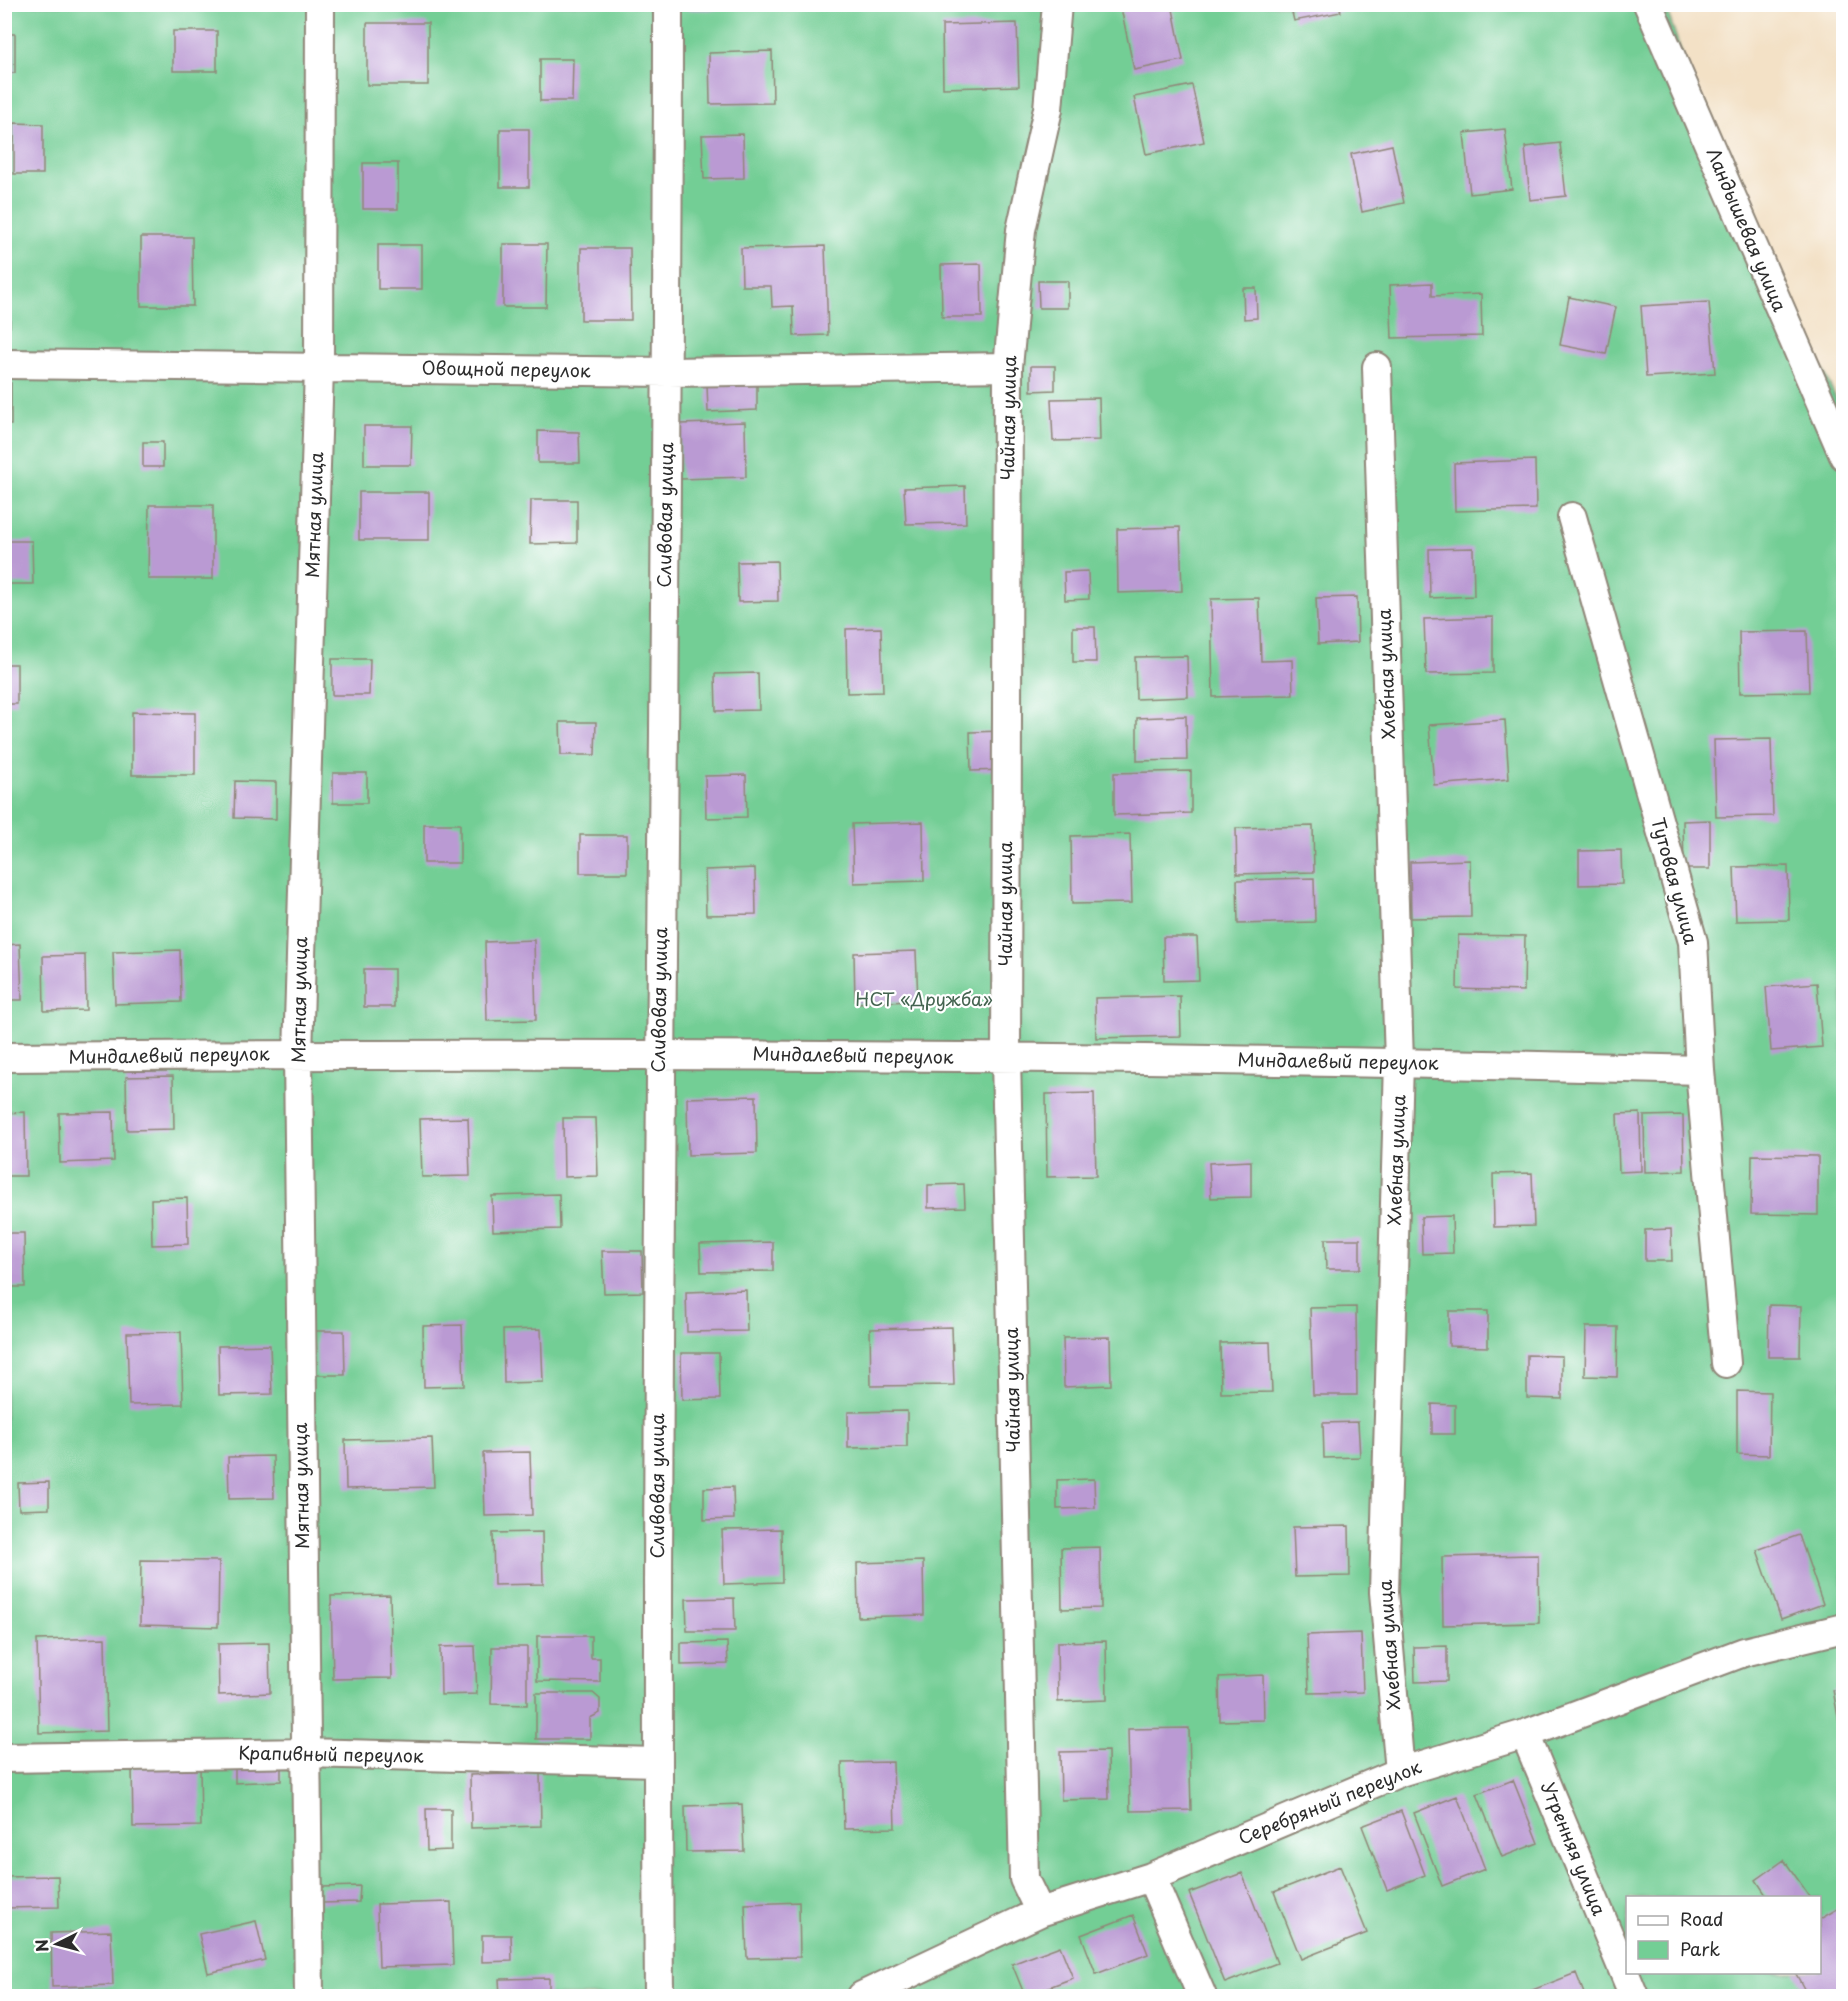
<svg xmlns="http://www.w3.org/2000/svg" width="1848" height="2001" viewBox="0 0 1848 2001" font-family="'Playpen Sans',sans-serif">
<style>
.green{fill:#73ce95;stroke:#4f7c60;stroke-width:1.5;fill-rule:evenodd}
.building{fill:#ba9ad3}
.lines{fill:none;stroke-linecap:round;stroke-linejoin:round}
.street-casing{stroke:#8f8678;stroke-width:32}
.street{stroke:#fff;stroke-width:28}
.labels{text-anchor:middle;stroke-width:4.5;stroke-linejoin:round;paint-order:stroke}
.street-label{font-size:18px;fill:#2b2b2b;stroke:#fff}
.park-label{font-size:18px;fill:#446450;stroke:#fff}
</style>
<rect width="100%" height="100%" fill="#fff"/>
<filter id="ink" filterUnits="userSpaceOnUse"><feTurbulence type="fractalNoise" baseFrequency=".0167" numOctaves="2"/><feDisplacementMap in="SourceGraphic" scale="12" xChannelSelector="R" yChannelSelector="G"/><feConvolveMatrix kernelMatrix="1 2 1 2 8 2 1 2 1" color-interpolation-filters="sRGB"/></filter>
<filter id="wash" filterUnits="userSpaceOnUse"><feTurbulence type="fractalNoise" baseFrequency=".008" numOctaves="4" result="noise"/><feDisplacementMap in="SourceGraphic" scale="24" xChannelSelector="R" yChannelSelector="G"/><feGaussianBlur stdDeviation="1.35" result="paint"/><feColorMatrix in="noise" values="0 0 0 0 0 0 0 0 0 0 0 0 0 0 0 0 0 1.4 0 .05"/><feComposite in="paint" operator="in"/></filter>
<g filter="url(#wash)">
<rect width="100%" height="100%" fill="#f3e1c6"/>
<path class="green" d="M5,5H1665L1694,90L1843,414V1996H5ZM1628,1898H1820V1972H1628Z"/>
<g id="blocks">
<path class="building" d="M687,4H722V10H687Z
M1139,4H1172L1183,60L1134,70L1121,8Z
M1290,4H1339L1341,12L1294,21Z
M367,23H428V85H367Z
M1017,23L1019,86L943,88L942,25Z
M173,31H217V71H173Z
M4,34H15V73H4Z
M772,51L773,103L710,104L709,53Z
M540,59H573L572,101H540Z
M1192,85L1204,142L1146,154L1134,97Z
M14,123L43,124V174H14Z
M500,129H529V187H500Z
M1505,129L1512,189L1470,194L1464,133Z
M743,134L744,178L704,179L702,135Z
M1560,143L1566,196L1530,200L1525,147Z
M1392,145L1404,203L1362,212L1351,154Z
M363,163H398V209H363Z
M141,237H192L193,306H141Z
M503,244H547L546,307H503Z
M378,245H422V289H378Z
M825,246L828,335L794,336L793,306L772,307L771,286H742L741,248Z
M581,248H630L631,320H581Z
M4,258H9V285H4Z
M981,264L982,317H942L941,265Z
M1038,281H1068V308H1039Z
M1432,283V296L1481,294L1482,336L1392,338L1390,285Z
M1243,288H1256L1257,318L1244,319Z
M4,292H10V327H4Z
M1569,297L1616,307L1606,354L1560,345Z
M1709,302L1715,373L1646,377L1641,306Z
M1031,366H1055V390L1031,391Z
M4,383H11V425H4Z
M757,383V410L708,412L707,384Z
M1099,398L1100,440L1053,441L1051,399Z
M745,422L746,477L681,479L679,424Z
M364,426H412L411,465H364Z
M538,431L579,432L580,463H538Z
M143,442H163V467H143Z
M1535,460L1536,509L1455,511L1454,463Z
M965,486L966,523L906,524L904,488Z
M359,492H429V540H359Z
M531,500H577V543L530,544Z
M149,505H213V579H148Z
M1180,527L1182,591L1118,593L1117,529Z
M4,541H32L33,584H4Z
M1473,548L1474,596L1430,598L1429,549Z
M777,561L778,601L738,602L737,562Z
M1088,571L1089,599L1065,600L1064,572Z
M1357,597L1358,642L1318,644L1316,598Z
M1259,598L1261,661L1292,660L1293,695L1213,697L1211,599Z
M1493,617V673L1426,674L1424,619Z
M1073,627H1095L1096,662H1073Z
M881,628L883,692L847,693L846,629Z
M1807,631L1809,692L1740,693L1739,632Z
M1187,656L1188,697L1136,699L1135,657Z
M332,659H370L369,695H332Z
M4,664H17V704H4Z
M758,673L759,710L716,711L715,674Z
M132,712L195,713V775H132Z
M1186,716L1187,760L1137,761V718Z
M1505,720L1509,779L1434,785L1429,725Z
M560,722H596L595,755H561Z
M1003,731L1004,770L971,771L970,732Z
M1771,739L1773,816L1716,817L1714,740Z
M1191,771V813L1114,815V773Z
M333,773H367V803H333Z
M746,775L747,817L706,818L705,776Z
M235,781L276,782V819L234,818Z
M1710,820V869H1684L1683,821Z
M923,822L924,881L854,883L852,824Z
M424,824H460V863H424Z
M1313,826L1314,872L1237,874L1236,828Z
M1130,834L1132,903L1072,904L1071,836Z
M580,835H627V873H580Z
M1621,850L1622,884L1579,885V851Z
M1470,860L1471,917L1411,918L1410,862Z
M1788,866L1789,920L1736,921L1734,867Z
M755,868L756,914L706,915L705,870Z
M1314,878L1315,922L1238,924L1237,880Z
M1458,935L1525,936L1524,991L1457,989Z
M1163,937H1197L1199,980L1164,981Z
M534,940L536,1020L487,1021L485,942Z
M20,944L22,1000H4V945Z
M180,950L181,1002L115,1004L113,952Z
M916,951L918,1001L855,1003L854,953Z
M85,955L86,1010L44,1011L43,956Z
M364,969H394V1007H364Z
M1817,983L1822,1047L1771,1051L1766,987Z
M1180,996L1181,1036L1096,1038L1095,998Z
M173,1076L174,1129L127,1130L126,1077Z
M1094,1093L1096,1176L1047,1177L1046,1094Z
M756,1096L757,1153L688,1155L687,1098Z
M25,1112L26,1176H4V1113Z
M113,1112L114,1161L60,1163L59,1113Z
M1640,1113L1641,1171L1619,1172L1617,1114Z
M1683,1115L1684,1171L1645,1172L1644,1116Z
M468,1118L470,1176L422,1177L420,1119Z
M563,1118H596L598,1176L564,1177Z
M1752,1155L1818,1156V1215L1751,1214Z
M1251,1161V1197L1211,1198L1209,1163Z
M1532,1173L1534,1226L1494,1227L1493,1174Z
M964,1184L965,1207L928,1208V1185Z
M559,1194L560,1229L493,1231L492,1196Z
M187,1198L188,1244L152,1245L151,1199Z
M1452,1216L1453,1253L1422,1254L1421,1217Z
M1671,1229L1672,1261H1645V1230Z
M4,1233H24L25,1287H4Z
M1325,1239H1360V1269H1326Z
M773,1242V1271L701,1272L700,1244Z
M602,1251H642L643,1292L604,1293Z
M746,1290L747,1331L687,1332L686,1292Z
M1769,1305L1801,1306L1800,1357H1768Z
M1356,1307L1357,1395H1313L1310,1308Z
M1449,1311H1488V1347L1449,1346Z
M462,1325L464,1386L424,1387L423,1326Z
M952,1327L954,1385L871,1386L870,1329Z
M1586,1327H1618L1617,1377L1585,1376Z
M541,1329L543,1382L504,1383L503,1330Z
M316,1331H344L345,1375H317Z
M181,1332L183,1404L129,1405L127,1333Z
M1110,1337L1111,1385L1064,1387L1063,1338Z
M1270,1342L1272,1392L1221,1393L1220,1343Z
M270,1345L272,1394L219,1395L218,1346Z
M681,1353H719L720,1399L682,1400Z
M1527,1355L1562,1356V1399L1527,1398Z
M1737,1391L1770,1392L1769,1455L1737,1454Z
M1432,1404L1455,1405V1434H1432Z
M907,1411V1447L848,1448V1412Z
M1358,1422L1360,1457L1324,1458L1323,1423Z
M432,1438L434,1487L346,1489L345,1440Z
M530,1452L532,1515L485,1516L483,1453Z
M273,1456L274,1498L229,1499L228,1457Z
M1094,1479L1095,1508L1057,1509V1480Z
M49,1482V1509L19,1510L18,1483Z
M733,1487L734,1519L704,1520V1488Z
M1349,1526L1350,1576L1295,1577L1293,1527Z
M781,1529L782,1582L724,1584L722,1530Z
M542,1532L543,1584L494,1585L493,1533Z
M1799,1535L1823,1604L1781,1619L1757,1550Z
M1100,1547L1101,1608L1062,1609L1061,1548Z
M1538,1555L1539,1623L1443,1625L1442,1557Z
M141,1560L219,1561L218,1627L140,1625Z
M923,1561L924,1615L858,1617L857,1563Z
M390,1595L392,1678L333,1679L331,1596Z
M734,1598L735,1631H687L686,1599Z
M1361,1633L1363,1692L1309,1693L1307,1635Z
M537,1636H591V1658H600V1682L537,1681Z
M105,1638L107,1731L39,1733L37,1640Z
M1106,1641L1107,1700L1058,1702L1057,1642Z
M727,1642L728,1664L681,1665V1643Z
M269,1643L270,1693L219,1695L218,1644Z
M475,1646L477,1694L441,1695L440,1647Z
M1447,1646V1681L1415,1682L1414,1647Z
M492,1647H527V1705L491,1704Z
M1263,1675L1264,1720L1220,1721L1219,1677Z
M1844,1688V1739H1842L1833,1690Z
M536,1693H593L600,1699V1713L590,1718V1739H536Z
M1189,1728L1191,1810L1130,1811L1128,1729Z
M1108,1751L1109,1799L1061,1800L1060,1752Z
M281,1762V1781L235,1783V1763Z
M893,1762L895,1828L844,1829L842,1763Z
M200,1766L201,1826L133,1827L132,1767Z
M540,1773L541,1826L471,1828L470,1775Z
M1513,1780L1538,1843L1502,1857L1477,1794Z
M1457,1796L1485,1869L1442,1886L1414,1813Z
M742,1804L744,1851L686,1852L685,1806Z
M426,1809H451V1850L427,1851Z
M1401,1811L1425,1875L1387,1890L1362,1826Z
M1784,1860L1811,1898H1768L1756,1880Z
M1340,1866L1367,1933L1301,1959L1274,1892Z
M1242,1873L1277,1963L1225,1983L1189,1893Z
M58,1876L59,1907L4,1908V1877Z
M360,1886L359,1902L321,1903V1887Z
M451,1902L453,1965L379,1967L377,1904Z
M799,1902L800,1957L747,1958L745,1904Z
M1844,1905V1990L1833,1996H1808L1795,1972H1820V1919Z
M1133,1915L1148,1954L1096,1974L1081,1935Z
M256,1921L265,1960L208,1973L199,1934Z
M111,1931L113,1985L52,1987L51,1933Z
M482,1935H511L512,1961L482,1962Z
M1060,1946L1073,1978L1025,1996L1012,1964Z
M1576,1973L1585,1996H1517Z
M549,1978V1996H500L499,1979Z"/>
</g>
</g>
<g filter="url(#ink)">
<use href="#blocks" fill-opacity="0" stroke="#8f8678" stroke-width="1.5"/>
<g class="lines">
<g class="street-casing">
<path id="street" d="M1648,4L1844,456
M4,364L668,372L1008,367
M1377,367L1399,1062L1384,1592L1400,1772
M1572,517L1693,942L1700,1070L1726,1363
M4,1057C570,1052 1135,1055 1700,1070
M1525,1734L1634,1996
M4,1758L305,1753L657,1762
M1151,1877L1202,1996
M1040,1912L1024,1879L1006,1058L1008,367L1021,230L1048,109L1057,4
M309,1996L298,1054L319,368L320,4
M659,1996C654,1332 668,669 668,4
M862,1996L1040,1912L1151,1877L1400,1772L1525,1734L1744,1652L1844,1628"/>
</g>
<use href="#street" class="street"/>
</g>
</g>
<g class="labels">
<g class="street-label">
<text transform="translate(1746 230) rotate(67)" y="6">Ландышевая улица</text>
<text transform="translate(506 370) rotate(1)" y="6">Овощной переулок</text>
<text transform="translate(1009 418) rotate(-89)" y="6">Чайная улица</text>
<text transform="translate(315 515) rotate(-88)" y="6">Мятная улица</text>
<text transform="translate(666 515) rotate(-89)" y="6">Сливовая улица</text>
<text transform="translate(1387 674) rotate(-92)" y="6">Хлебная улица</text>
<text transform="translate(1674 881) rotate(75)" y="6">Тутовая улица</text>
<text transform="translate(1006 904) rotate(-90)" y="6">Чайная улица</text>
<text transform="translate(300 1000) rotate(-89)" y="6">Мятная улица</text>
<text transform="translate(660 1000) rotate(-89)" y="6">Сливовая улица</text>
<text transform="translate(169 1056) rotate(-1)" y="6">Миндалевый переулок</text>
<text transform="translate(853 1056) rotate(1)" y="6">Миндалевый переулок</text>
<text transform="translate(1338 1062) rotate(1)" y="6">Миндалевый переулок</text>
<text transform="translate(1397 1160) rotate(-88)" y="6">Хлебная улица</text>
<text transform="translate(1013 1390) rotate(-91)" y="6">Чайная улица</text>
<text transform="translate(302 1486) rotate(-91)" y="6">Мятная улица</text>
<text transform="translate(658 1486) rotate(-90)" y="6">Сливовая улица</text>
<text transform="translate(1390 1645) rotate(-94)" y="6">Хлебная улица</text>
<text transform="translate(331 1755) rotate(1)" y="6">Крапивный переулок</text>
<text transform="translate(1330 1803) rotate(-22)" y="6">Серебряный переулок</text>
<text transform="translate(1573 1849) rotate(68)" y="6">Утренняя улица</text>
</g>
<g class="park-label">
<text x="924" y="1006">НСТ «Дружба»</text>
</g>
</g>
<rect width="1848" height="2001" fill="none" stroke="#fff" stroke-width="24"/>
<rect x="1626" y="1896" width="195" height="78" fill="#ffffff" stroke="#aaaaaa" stroke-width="1.5"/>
<rect x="1638" y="1916" width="30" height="9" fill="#ffffff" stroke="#aaaaaa" stroke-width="1.5"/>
<text x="1680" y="1926" font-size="18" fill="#2b2b2b">Road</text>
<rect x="1638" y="1941" width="30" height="18" fill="#73ce95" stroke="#aaaaaa" stroke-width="1.5"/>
<text x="1680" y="1956" font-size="18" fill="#2b2b2b">Park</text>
<g transform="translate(57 1944) rotate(264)" stroke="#ffffff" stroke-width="4.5" paint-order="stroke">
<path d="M0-4.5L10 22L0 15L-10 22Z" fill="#2b2b2b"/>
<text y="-9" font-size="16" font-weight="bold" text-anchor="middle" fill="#2b2b2b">N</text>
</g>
</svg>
